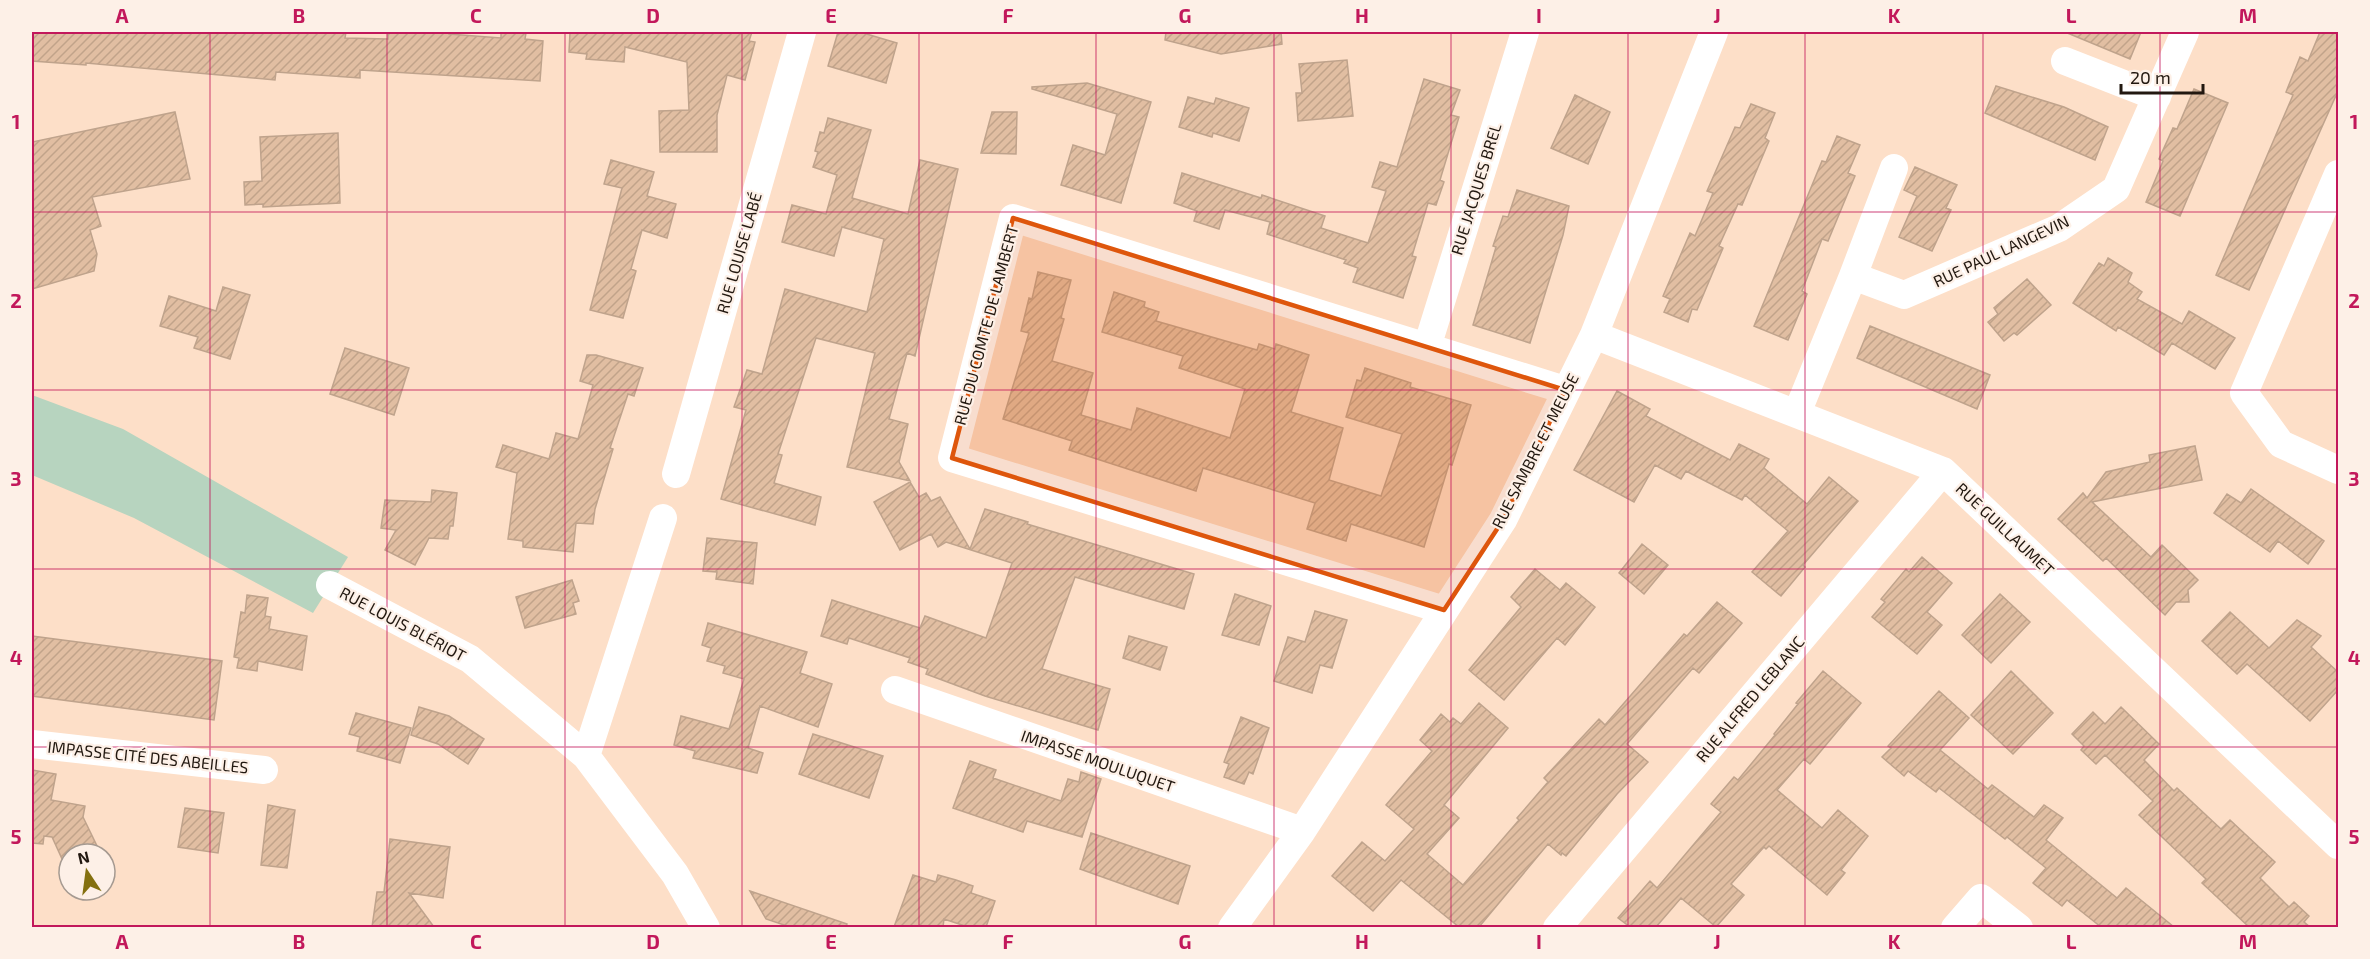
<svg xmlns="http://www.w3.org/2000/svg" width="2370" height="959" viewBox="0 0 2370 959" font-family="'Exo 2',sans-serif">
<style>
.green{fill:#b7d4bf}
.building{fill:url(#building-hatch);stroke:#bfa38c;stroke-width:1.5}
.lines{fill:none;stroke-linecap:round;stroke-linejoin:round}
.minor{stroke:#fff;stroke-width:28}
.marked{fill:#de560c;fill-opacity:0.2;stroke:#de560c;stroke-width:4.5;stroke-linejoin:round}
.grid{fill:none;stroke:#c2185b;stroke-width:1.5;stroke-opacity:0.55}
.labels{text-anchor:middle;stroke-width:4.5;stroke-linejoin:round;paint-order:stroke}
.street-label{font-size:16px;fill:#221810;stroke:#fdf0e7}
.neatline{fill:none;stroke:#c2185b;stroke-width:2}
.grid-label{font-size:20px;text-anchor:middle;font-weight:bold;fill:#c2185b}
</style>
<defs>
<pattern id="building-hatch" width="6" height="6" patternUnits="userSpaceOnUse" patternTransform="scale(1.5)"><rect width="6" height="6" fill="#e1bea2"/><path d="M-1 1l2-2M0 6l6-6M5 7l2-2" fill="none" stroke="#c1a38a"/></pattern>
</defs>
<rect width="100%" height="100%" fill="#fddfc8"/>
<path class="green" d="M32,395L123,429L348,557L313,613L134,518L32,475Z"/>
<path class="building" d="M32,32H346L345,38L388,39V32H449V34L501,38V32H513L526,33L525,39L543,41L540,81L360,70V78L276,72L275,80L86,63V65L32,61Z
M570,32H752L749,41L755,42L745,80L727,75L717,115V152H660L659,111L689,110L687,62L625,47L624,62L586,59L587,54L569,52Z
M838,32H860L897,43L886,83L828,66Z
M1166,32H1281L1282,44L1221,54L1165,40Z
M2065,32H2141L2130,59Z
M2320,32H2338V91L2249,290L2216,275L2293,95L2286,92L2300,57L2308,61Z
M1347,60L1353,116L1298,121L1296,93H1302L1299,64Z
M1424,79L1460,90L1451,115L1459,117L1440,180L1444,182L1436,205L1428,203L1412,256L1416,257L1403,298L1353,282L1358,268L1344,263L1346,260L1267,234L1270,222L1225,210L1219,229L1194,221L1197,211L1174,203L1182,173L1261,198L1262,195L1325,216L1321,228L1368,243L1386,191L1372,187L1380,162L1397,167Z
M1087,83L1151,102L1121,203L1061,185L1073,145L1105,155L1117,114L1032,89V87Z
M1996,86L2064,107L2108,127L2095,160L1985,113Z
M2194,89L2228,103L2180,216L2146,202L2163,161L2159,159L2173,128L2177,129Z
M1575,95L1610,112L1588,164L1551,148Z
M1188,97L1214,104L1216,98L1249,108L1239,141L1213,133L1212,137L1179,127Z
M1751,104L1775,113L1765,138L1769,141L1742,205L1738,204L1719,246L1723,248L1697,310L1692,309L1688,322L1664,312L1670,299L1663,296L1690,233L1695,236L1713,193L1707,191L1735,127L1740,128Z
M175,112L190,179L92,197L101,226L90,230L97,254L94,271L32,289V142Z
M992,112H1017L1016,154L981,153Z
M828,118L871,130L852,198L908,214L920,160L958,169L915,356L907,353L889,419L908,424L899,462L910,481L847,467L875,353L816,338L778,454L782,455L774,483L821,497L815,525L721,499L746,410L734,407L747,370L762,374L785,289L867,312L884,239L842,227L834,256L782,242L792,205L826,214L837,175L813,167L818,152L815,151L820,132L824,133Z
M338,133L340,203L263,207V204L245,205L244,182L262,181L260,137Z
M1837,136L1860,145L1848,173L1855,176L1828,241L1822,239L1802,291L1807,294L1788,340L1754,326L1822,161L1826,162Z
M611,160L654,172L647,196L676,204L667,238L642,230L631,269L636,271L623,318L590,310L622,188L604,184Z
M1915,167L1957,185L1946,208L1951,210L1932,251L1899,237L1917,196L1904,190Z
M1517,190L1569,206L1563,235L1530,343L1473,325L1496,247L1493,246L1503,216L1508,217Z
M2108,258L2132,273L2128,282L2142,292L2137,299L2182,324L2189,311L2235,338L2215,369L2172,343L2164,355L2118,327L2116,331L2073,303L2099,263L2104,266Z
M1038,272L1071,280L1061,318L1064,319L1052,361L1093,373L1081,415L1131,430L1137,408L1230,438L1245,389L1179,368L1183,356L1102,332L1114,292L1145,302L1144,307L1159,312L1156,321L1257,350L1259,344L1275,349L1276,344L1309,355L1291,412L1343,428L1329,480L1381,496L1402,434L1346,417L1357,380L1361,381L1365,368L1411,383L1410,387L1471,405L1452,465L1449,464L1424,547L1351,524L1346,541L1307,529L1315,503L1203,468L1196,491L1069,450L1072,441L1003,419L1029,333L1021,331L1029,298L1032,299Z
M2027,279L2051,305L2017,335L2014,333L2004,341L1988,322L1998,314L1994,308Z
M223,287L250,295L230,359L194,348L198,337L160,326L169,296L216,311Z
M1870,326L1990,375L1977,409L1857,358Z
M345,348L409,368L394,415L330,394Z
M587,355H596L643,368L634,396L628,394L610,448L613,449L595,509L593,524L576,523L573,552L523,547V541L508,539L517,473L496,467L503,445L549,459L556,433L578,439L593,385L580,381Z
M1617,391L1650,409L1646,416L1730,460L1739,444L1769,459L1764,468L1807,504L1829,477L1858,501L1803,565L1805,567L1781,596L1752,572L1788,531L1745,495L1742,500L1686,471L1681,479L1655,465L1634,502L1574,470Z
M2195,446L2202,480L2092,502L2151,557L2162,545L2198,580L2188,590L2189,602H2176L2165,615L2106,558L2103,561L2058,519L2083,493L2087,498L2106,472L2150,462L2149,455Z
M910,482L919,497L926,493L931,501L940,497L970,549L985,509L1028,522L1027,524L1194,574L1184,609L1075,577L1042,669L1110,689L1098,730L985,696L926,674L928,669L908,662L910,658L849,638L847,644L821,636L832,600L920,628L925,616L986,638L1012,563L946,542L938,547L931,534L900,550L874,502Z
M2251,489L2324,541L2308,564L2278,541L2270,552L2214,513L2227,494L2241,503Z
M432,490L457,493L453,526H450L448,539L429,538L415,565L385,550L396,530L381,528L385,500L431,502Z
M707,538L757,543L753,584L716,579L717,572L703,571Z
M1642,544L1668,565L1644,594L1619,573Z
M1922,557L1952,583L1927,612L1942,625L1917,654L1872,617L1885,602L1881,599L1906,569L1909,572Z
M1535,569L1560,590L1566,583L1595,607L1565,645L1557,638L1504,700L1469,670L1521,607L1511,597Z
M572,580L579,601L573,603L576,614L525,628L516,597Z
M1235,594L1271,606L1259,645L1222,635Z
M2000,594L2030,622L1991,663L1962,635Z
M247,595L268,598L265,616L271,617L269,629L307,636L302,670L258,661L257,671L237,668L239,658L234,657L241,612L245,613Z
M1717,602L1742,623L1699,673L1693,668L1627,744L1648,762L1617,794L1566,856L1562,853L1561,855L1548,844L1479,927H1459L1401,880L1373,911L1332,876L1362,842L1385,861L1414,829L1386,805L1432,751L1420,740L1441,714L1450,722L1453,718L1461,724L1479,703L1508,728L1444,805L1459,818L1427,854L1463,885L1519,820L1517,818L1548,782L1544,778L1599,719L1605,725L1684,634L1687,636Z
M1315,611L1347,620L1332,668L1320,665L1312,693L1274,681L1288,637L1305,642Z
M2230,612L2269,648L2297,620L2321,636L2311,647L2338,672V690L2310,721L2247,664L2237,674L2202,641Z
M708,623L807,652L800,673L832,684L818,727L760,706L748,748L763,753L757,773L693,758L695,751L674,745L681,716L729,729L744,679L723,673L725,666L707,661L711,648L702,645Z
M32,636L222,661L214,720L32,696Z
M1129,636L1167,647L1160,670L1123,658Z
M1823,671L1861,703L1810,764L1804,759L1777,790L1822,828L1838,810L1868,836L1841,870L1845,873L1827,895L1769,846L1766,849L1764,847L1731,884L1744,895L1716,927L1681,898L1656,927H1630L1618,918L1650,881L1657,888L1721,812L1711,804L1734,777L1738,780L1775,735L1774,734L1798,704L1796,703Z
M2011,671L2053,713L2013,754L1971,715Z
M1939,691L1969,718L1940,750L1988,789L1992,785L2034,817L2044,805L2063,818L2046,840L2117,898L2126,888L2174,927H2101L2067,900L2062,906L2033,883L2046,868L2007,837L2005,839L1939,788L1936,792L1908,771L1904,776L1882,757L1891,748L1888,746Z
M419,707L449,716L484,739L468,764L438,744L411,735Z
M2121,707L2159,744L2144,760L2174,791L2177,788L2221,829L2230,820L2275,862L2260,878L2289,907L2294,902L2309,916L2304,922L2310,927H2249L2202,883L2206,879L2139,815L2153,801L2105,755L2096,764L2081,750L2084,746L2072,734L2093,712L2105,724Z
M356,713L411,728L400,763L357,751L360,737L349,734Z
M1241,717L1269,728L1253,774L1249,772L1244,784L1224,777L1229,764L1224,762Z
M813,734L883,756L869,798L799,774Z
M970,761L996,770L993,778L1061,801L1068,779L1079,782L1081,772L1101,779L1082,837L1027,821L1023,832L953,808Z
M32,770L56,774L51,800L85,806L83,817L97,846L79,854H69V859L63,861L52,837L44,836L43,844L32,843Z
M268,805L295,810L287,868L261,865Z
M185,808L224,813L218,853L178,847Z
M1091,833L1190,866L1178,904L1080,869Z
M390,839L450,847L443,898L409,893L434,927H372L377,892H384Z
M913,875L936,882L938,875L956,880L973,886L971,893L995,901L986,927H968L944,919L943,927H894Z
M750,891L847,924L846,927H790L766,919Z"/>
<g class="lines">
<path class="minor" d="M2065,61L2157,97
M2338,174L2244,393L2281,444L2338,470
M1853,276L1894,168
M1594,335L1943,471L2338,845
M1427,347L1525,32
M1797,413L1853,276L1904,295L2059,228L2116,189L2185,32
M676,474L802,32
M330,585L470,659L586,756L675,874L706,928
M1444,610L952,458L1013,218L1565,390
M895,690L1302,831
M32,744L264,770
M586,756L663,518
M1232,928L1302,831L1503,520L1594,335L1714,32
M1557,928L1943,471
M1955,928L1981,898L2019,928"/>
</g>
<path class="marked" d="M1013,218L1565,390L1503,520L1444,610L952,458Z"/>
<path class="grid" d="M210,32V928M387,32V928M565,32V928M742,32V928M919,32V928M1096,32V928M1274,32V928M1451,32V928M1628,32V928M1805,32V928M1983,32V928M2160,32V928M32,212H2338M32,390H2338M32,569H2338M32,747H2338"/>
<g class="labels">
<g class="street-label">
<text transform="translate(1476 189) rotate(-73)" y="6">RUE JACQUES BREL</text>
<text transform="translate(2001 251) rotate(-25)" y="6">RUE PAUL LANGEVIN</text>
<text transform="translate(739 253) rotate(-74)" y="6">RUE LOUISE LABÉ</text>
<text transform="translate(986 325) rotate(-75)" y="6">RUE DU COMTE DE LAMBERT</text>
<text transform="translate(1535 451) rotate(-63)" y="6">RUE SAMBRE ET MEUSE</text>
<text transform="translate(2005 529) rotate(43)" y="6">RUE GUILLAUMET</text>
<text transform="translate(403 624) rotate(28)" y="6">RUE LOUIS BLÉRIOT</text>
<text transform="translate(1750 699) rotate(-50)" y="6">RUE ALFRED LEBLANC</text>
<text transform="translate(148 757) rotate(6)" y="6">IMPASSE CITÉ DES ABEILLES</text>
<text transform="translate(1098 761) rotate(19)" y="6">IMPASSE MOULUQUET</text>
</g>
</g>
<rect width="2370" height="959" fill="none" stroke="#fdf0e7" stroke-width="66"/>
<g transform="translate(87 872) rotate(347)"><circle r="28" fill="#fdf0e7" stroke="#a59a91" stroke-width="1.5"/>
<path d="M0-4.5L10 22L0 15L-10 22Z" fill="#84700f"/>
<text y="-9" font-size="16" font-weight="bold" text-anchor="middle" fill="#221810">N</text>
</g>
<path d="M2121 84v9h82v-9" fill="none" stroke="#221810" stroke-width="3"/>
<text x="2130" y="84" font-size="18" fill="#221810" stroke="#fdf0e7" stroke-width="4.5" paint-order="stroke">20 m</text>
<rect x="33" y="33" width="2304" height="893" class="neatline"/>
<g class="grid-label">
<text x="122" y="23">A</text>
<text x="299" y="23">B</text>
<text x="476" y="23">C</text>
<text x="653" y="23">D</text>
<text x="831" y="23">E</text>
<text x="1008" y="23">F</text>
<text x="1185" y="23">G</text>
<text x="1362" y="23">H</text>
<text x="1539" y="23">I</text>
<text x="1717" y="23">J</text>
<text x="1894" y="23">K</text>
<text x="2071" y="23">L</text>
<text x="2248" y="23">M</text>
<text x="16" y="129">1</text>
<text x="2354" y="129">1</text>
<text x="16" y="308">2</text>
<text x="2354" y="308">2</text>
<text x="16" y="486">3</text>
<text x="2354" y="486">3</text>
<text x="16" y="665">4</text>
<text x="2354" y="665">4</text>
<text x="16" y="844">5</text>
<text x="2354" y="844">5</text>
<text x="122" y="949">A</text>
<text x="299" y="949">B</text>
<text x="476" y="949">C</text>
<text x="653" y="949">D</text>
<text x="831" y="949">E</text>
<text x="1008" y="949">F</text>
<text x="1185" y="949">G</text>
<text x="1362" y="949">H</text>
<text x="1539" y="949">I</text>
<text x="1717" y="949">J</text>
<text x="1894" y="949">K</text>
<text x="2071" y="949">L</text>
<text x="2248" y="949">M</text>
</g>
</svg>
